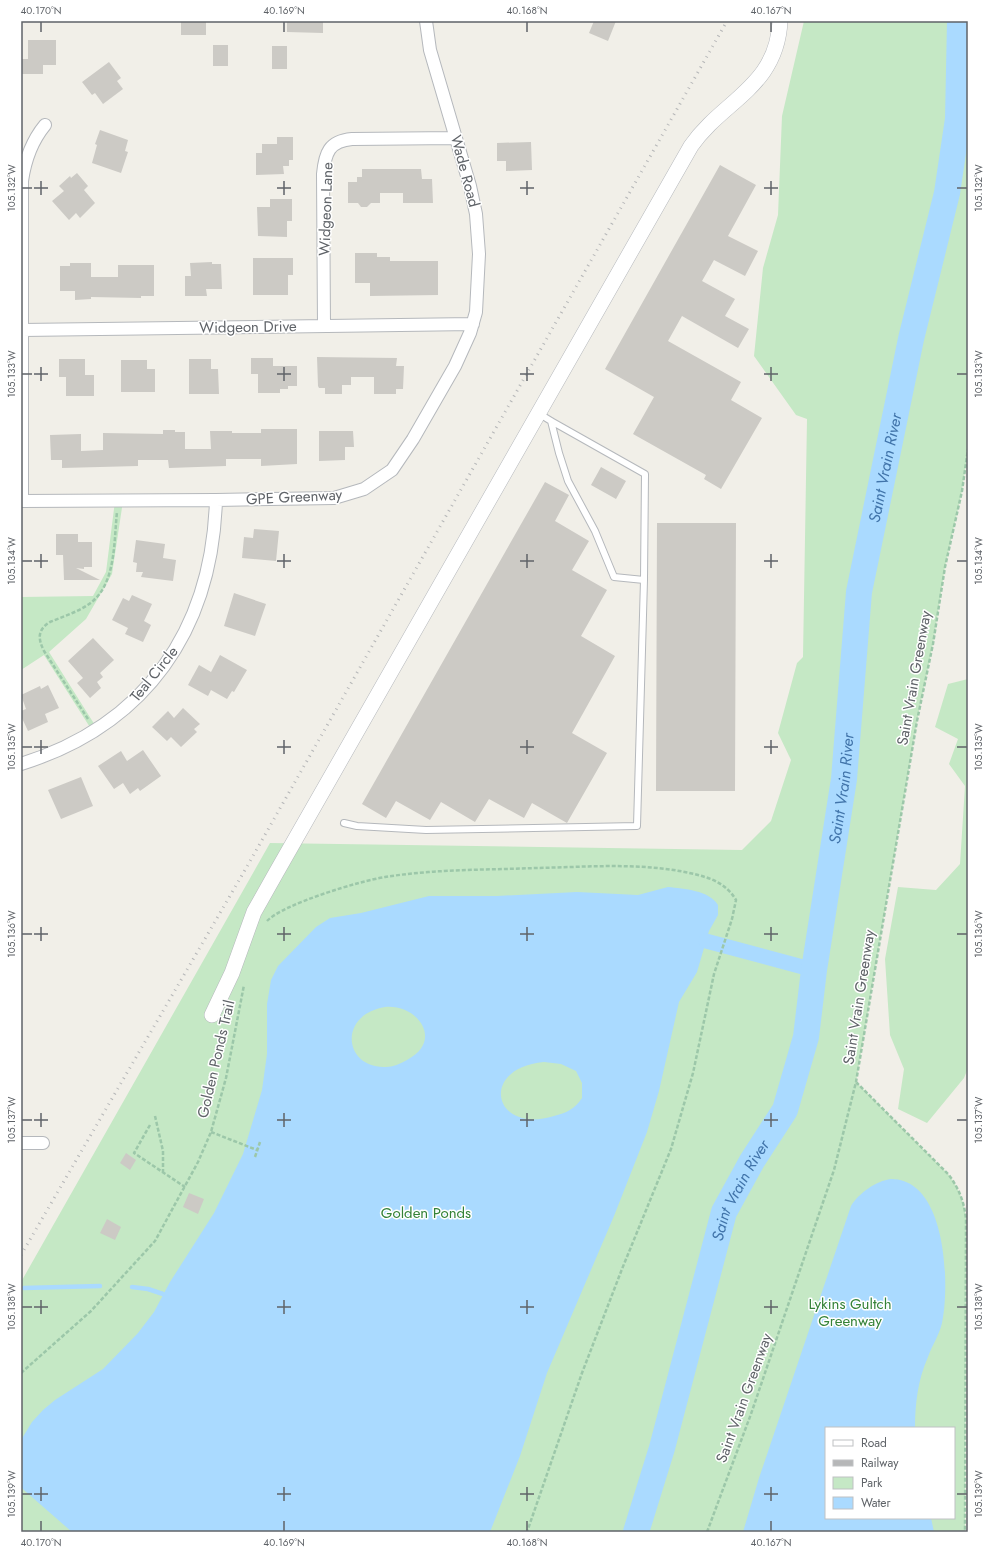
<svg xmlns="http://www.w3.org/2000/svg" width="989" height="1553" font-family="Jost,sans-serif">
	<rect width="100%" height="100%" fill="#f1efe8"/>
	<path fill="#c5e8c5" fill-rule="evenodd" d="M804 21H968V449L962 491 945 567 933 644 917 721 856 1082 949 1175C959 1189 964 1201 966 1219L965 1532H21V1282L270 843 742 850 771 821 791 760 778 733 797 663 803 657 807 419 796 415 754 356 763 268 778 215 782 116ZM826 1428H954V1518H826Z
		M115 501H123L112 574 86 619 49 652 98 730 93 732 44 655 21 670V597L93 596 106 572Z
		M968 679V1068L964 1078 927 1123 898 1109 904 1069 890 1035 885 959 898 887 936 890 960 864 965 786 949 764 958 739 935 727 948 684Z"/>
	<path fill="#aadaff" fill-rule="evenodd" d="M668 887C684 889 709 890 718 905V915L709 931 697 972 679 1002 659 1091 647 1132 614 1216 547 1373 520 1456 490 1532H72L25 1491 21 1487V1440L32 1422 43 1410 55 1400 103 1369 138 1333 154 1312 170 1282 214 1213 243 1154 262 1090 267 1054V1004L271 980 278 966 316 927 330 918 361 913 429 896H497L577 892 638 895ZM385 1007C418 1004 444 1041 407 1060 400 1064 393 1067 386 1067 344 1069 337 1015 385 1007ZM544 1062 561 1064 576 1071 582 1083V1098C575 1109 566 1113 554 1116 493 1135 478 1068 544 1062Z
		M891 1179C947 1179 950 1285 942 1323 939 1336 932 1345 928 1357 918 1379 915 1404 915 1428H826V1518H931L934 1532H743L759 1478 851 1206C859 1193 876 1181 891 1179Z"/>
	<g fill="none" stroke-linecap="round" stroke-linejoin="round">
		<path stroke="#aadaff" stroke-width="4.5" d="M132 1287 148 1289 163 1294
			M24 1288 100 1286"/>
		<path stroke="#aadaff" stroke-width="15" d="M706 941 814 970"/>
		<path stroke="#aadaff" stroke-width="26" id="s1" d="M636 1532 662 1448 724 1212 752 1161 785 1110 806 1037 814 970 844 779 859 592 911 339 947 193 958 119 960 21"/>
	</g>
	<path fill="#cccac5" d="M181 21H206V35H181Z
		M287 21H323V33L287 32Z
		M594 21H616L608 41 589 33Z
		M28 40H56V65H43V74H21V59H28Z
		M213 45H228V66H213Z
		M272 46H287V69H272Z
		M109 62 121 78 117 81 123 89 103 104 95 93 92 95 82 82Z
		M100 130 128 140 125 151 128 152 121 173 92 163 97 145 95 144Z
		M277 137H293V160H289V166H283L284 174 256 175V153H262V144H277Z
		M531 142 532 170 506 171V161H497V143Z
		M720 165 756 185 728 236 758 251 745 276 714 260 702 281 735 299 725 316 749 329 738 348 682 316 668 341 741 382 731 400 762 418 721 489 704 479 706 475 633 434 654 397 605 369Z
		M362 169H421L422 179H432L433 203H403V193H380V203H371L367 207H361L358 203H348V182H357V177H362Z
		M77 173 88 186 84 190 95 203 80 218 76 213 69 220 52 201 64 191 59 186 70 176 71 178Z
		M270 199H292V221H287V237L258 236 257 207H270Z
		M355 253H377V257H390V261H438V295L370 296V283H355Z
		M253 258H293V275H288V295H253Z
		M212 262V264H221L222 289H206L207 296H185V276H191L190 263Z
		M70 263H91V277H118V265H154V296H141V298L91 297V299L75 300V291H60V266H70Z
		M317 357 397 358 396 366H404L403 389H396V394H374V377H351V385H342V394H325V388H319L318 386Z
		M251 358H273V366H297V386H288V389H280V393H258V374H251Z
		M59 359H85V375H94V396H66V377H59Z
		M189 359H211V369H218L219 394H189Z
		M121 360H147V369H155V392H121Z
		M261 429H297V464L261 466V459H226V466L169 468 168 460H138V466L62 468V460H51L50 435 81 434V451L103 450V433L163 434V430H175V432H185V449H211L210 431H232V433H261Z
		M319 431H353L354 447H345V460L319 461Z
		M601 467 626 481 616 499 591 485Z
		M545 482 569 495 555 521 589 541 572 570 607 590 581 636 615 656 572 733 607 753 567 823 532 803 524 818 489 799 475 822 441 802 430 820 396 801 386 818 362 804Z
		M657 523H736L735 791H656Z
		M254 529 279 531 276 561 242 558 244 537 253 538Z
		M56 534H78V542H92V567H84V569L76 568 100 580H64L63 555H56Z
		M136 540 165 544 163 558 176 560 173 581 141 577 143 572H136L137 563 133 562Z
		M234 593 266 604 255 636 224 626Z
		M132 595 152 604 144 621 151 625 143 642 125 634 128 628 112 620 123 598 129 601Z
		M93 638 114 660 100 673 103 677 97 682 101 688 90 698 77 683 83 678 68 661Z
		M220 655 247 670 234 692 232 691 227 699 211 690 208 696 188 685 199 665 211 672Z
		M48 685 59 708 45 714 48 722 28 731 21 716V711L26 709 21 695 40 686 41 689Z
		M183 708 200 724 194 729 197 732 181 747 171 737 167 741 152 727 168 711 174 718Z
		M143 750 161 776 140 791 138 788 130 794 123 783 114 789 98 766 121 751 127 761Z
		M81 777 93 806 61 819 48 790Z
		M126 1153 136 1160 130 1170 120 1163Z
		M189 1193 204 1199 198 1214 183 1207Z
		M107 1219 121 1227 115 1240 100 1233Z"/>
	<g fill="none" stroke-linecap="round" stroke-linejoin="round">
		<defs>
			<path id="service" d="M538 413 551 421 645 474 644 580 614 577 595 531 568 481 559 453 551 421
				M344 823 357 826 426 830 637 826 644 580"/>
			<path id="minor" d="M324 326 323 174C325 153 329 141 352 139L456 138
				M22 330 473 324
				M21 501 216 500 334 498 364 489 392 470 413 439 455 366 470 333 476 312 479 254 476 214 470 186 430 50 426 21
				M22 501V181C25 160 31 142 45 125
				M21 764C146 725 212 630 216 500
				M21 1143H43"/>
			<path id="tertiary" d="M212 1015 232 973 254 912 276 873 691 146C723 100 777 87 780 21"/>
		</defs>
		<use href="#service" stroke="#b5b8bc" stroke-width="8"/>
		<use href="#minor" stroke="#b5b8bc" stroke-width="14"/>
		<use href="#tertiary" stroke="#b5b8bc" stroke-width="16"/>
		<path stroke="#9cc7a9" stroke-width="2.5" stroke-dasharray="4 2" stroke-linecap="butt" d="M88 719 44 651C38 639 37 630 50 622 64 616 82 611 94 600 116 580 114 539 117 512
			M267 921C283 904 360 881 385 877 435 869 486 870 536 868 591 867 652 861 705 877 718 881 729 888 736 900L732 919 714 974 693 1073 671 1149 622 1269 582 1373 527 1532
			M856 1082 949 1175C959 1189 964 1201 966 1219L965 1532
			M155 1116 163 1151V1172
			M150 1125 134 1153 185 1187
			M211 1132 257 1150
			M255 1157 260 1142
			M21 1373 91 1311 155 1241 198 1162 211 1132 226 1078 244 985
			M707 1532 751 1414 834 1170 856 1082 917 721 933 644 945 567 962 491 968 449"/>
		<use href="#service" stroke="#fff" stroke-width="6"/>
		<use href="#minor" stroke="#fff" stroke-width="12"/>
		<use href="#tertiary" stroke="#fff" stroke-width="15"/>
		<path stroke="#b6b7b8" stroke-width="3" stroke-dasharray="1 5" stroke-linecap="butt" d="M21 1255 245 870 727 21"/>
	</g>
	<path fill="none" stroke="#5f6368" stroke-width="1.5" d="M41 22V32M284 22V32M527 22V32M771 22V32M41 181V195M284 181V195M527 181V195M771 181V195M22 188H32M34 188H48M277 188H291M520 188H534M764 188H778M957 188H967M41 367V381M284 367V381M527 367V381M771 367V381M22 374H32M34 374H48M277 374H291M520 374H534M764 374H778M957 374H967M41 554V568M284 554V568M527 554V568M771 554V568M22 561H32M34 561H48M277 561H291M520 561H534M764 561H778M957 561H967M41 740V754M284 740V754M527 740V754M771 740V754M22 747H32M34 747H48M277 747H291M520 747H534M764 747H778M957 747H967M41 927V941M284 927V941M527 927V941M771 927V941M22 934H32M34 934H48M277 934H291M520 934H534M764 934H778M957 934H967M41 1113V1127M284 1113V1127M527 1113V1127M771 1113V1127M22 1120H32M34 1120H48M277 1120H291M520 1120H534M764 1120H778M957 1120H967M41 1300V1314M284 1300V1314M527 1300V1314M771 1300V1314M22 1307H32M34 1307H48M277 1307H291M520 1307H534M764 1307H778M957 1307H967M41 1487V1501M284 1487V1501M527 1487V1501M771 1487V1501M22 1494H32M34 1494H48M277 1494H291M520 1494H534M764 1494H778M957 1494H967M41 1521V1531M284 1521V1531M527 1521V1531M771 1521V1531"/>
	<g text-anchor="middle" stroke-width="3" stroke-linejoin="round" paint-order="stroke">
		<g font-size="15" fill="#5f6368" stroke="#fff">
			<text transform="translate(465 171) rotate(75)" y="5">Wade Road</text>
			<text transform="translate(326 209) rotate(-88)" y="5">Widgeon Lane</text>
			<text transform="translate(248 327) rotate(-1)" y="5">Widgeon Drive</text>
			<text transform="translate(294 497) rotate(-3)" y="5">GPE Greenway</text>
			<text transform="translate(154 674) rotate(-51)" y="5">Teal Circle</text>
			<text transform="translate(914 678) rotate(-80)" y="5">Saint Vrain Greenway</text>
			<text transform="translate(859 997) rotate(-81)" y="5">Saint Vrain Greenway</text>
			<text transform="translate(216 1059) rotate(-77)" y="5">Golden Ponds Trail</text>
			<text transform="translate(744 1398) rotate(-70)" y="5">Saint Vrain Greenway</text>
		</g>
		<g font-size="15" fill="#348238" stroke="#fff">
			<text x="426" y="1218">Golden Ponds</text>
			<text x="850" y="1309">Lykins Gultch<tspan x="850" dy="17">Greenway</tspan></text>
		</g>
		<g font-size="16" font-style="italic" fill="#4174aa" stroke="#fff">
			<text dy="6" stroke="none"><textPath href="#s1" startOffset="1102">Saint Vrain River</textPath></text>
			<text dy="6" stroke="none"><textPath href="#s1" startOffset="778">Saint Vrain River</textPath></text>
			<text dy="6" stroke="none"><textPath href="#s1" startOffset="358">Saint Vrain River</textPath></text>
		</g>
	</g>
	<rect width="989" height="1553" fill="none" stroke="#ffffff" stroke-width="44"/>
	<rect x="825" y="1427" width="130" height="92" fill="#ffffff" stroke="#bfc1c3"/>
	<rect x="833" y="1440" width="20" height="6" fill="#ffffff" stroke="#bfc1c3"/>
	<text x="861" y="1447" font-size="12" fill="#5f6368">Road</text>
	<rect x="833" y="1460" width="20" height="6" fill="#b6b7b8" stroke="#bfc1c3"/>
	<text x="861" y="1467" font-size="12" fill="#5f6368">Railway</text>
	<rect x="833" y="1477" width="20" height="12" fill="#c5e8c5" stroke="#bfc1c3"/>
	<text x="861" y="1487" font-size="12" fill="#5f6368">Park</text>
	<rect x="833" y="1497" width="20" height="12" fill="#aadaff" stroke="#bfc1c3"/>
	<text x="861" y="1507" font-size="12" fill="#5f6368">Water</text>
	<rect x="22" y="22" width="945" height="1509" fill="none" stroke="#5f6368" stroke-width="1.5"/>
	<g font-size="10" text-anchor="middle" fill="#5f6368">
		<text x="41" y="14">40.170°N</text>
		<text x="284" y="14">40.169°N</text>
		<text x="527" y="14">40.168°N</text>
		<text x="771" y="14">40.167°N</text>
		<text transform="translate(978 188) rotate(-90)" y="4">105.132°W</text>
		<text transform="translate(11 188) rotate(-90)" y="4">105.132°W</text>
		<text transform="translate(978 374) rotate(-90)" y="4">105.133°W</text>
		<text transform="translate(11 374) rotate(-90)" y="4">105.133°W</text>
		<text transform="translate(978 561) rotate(-90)" y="4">105.134°W</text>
		<text transform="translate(11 561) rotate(-90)" y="4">105.134°W</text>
		<text transform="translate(978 747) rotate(-90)" y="4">105.135°W</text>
		<text transform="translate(11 747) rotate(-90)" y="4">105.135°W</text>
		<text transform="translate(978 934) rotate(-90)" y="4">105.136°W</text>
		<text transform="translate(11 934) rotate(-90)" y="4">105.136°W</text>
		<text transform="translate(11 1120) rotate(-90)" y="4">105.137°W</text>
		<text transform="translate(978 1120) rotate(-90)" y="4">105.137°W</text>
		<text transform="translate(11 1307) rotate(-90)" y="4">105.138°W</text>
		<text transform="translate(978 1307) rotate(-90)" y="4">105.138°W</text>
		<text transform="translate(11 1494) rotate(-90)" y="4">105.139°W</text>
		<text transform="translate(978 1494) rotate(-90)" y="4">105.139°W</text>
		<text x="41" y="1546">40.170°N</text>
		<text x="284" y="1546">40.169°N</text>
		<text x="527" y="1546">40.168°N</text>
		<text x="771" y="1546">40.167°N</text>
	</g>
</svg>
